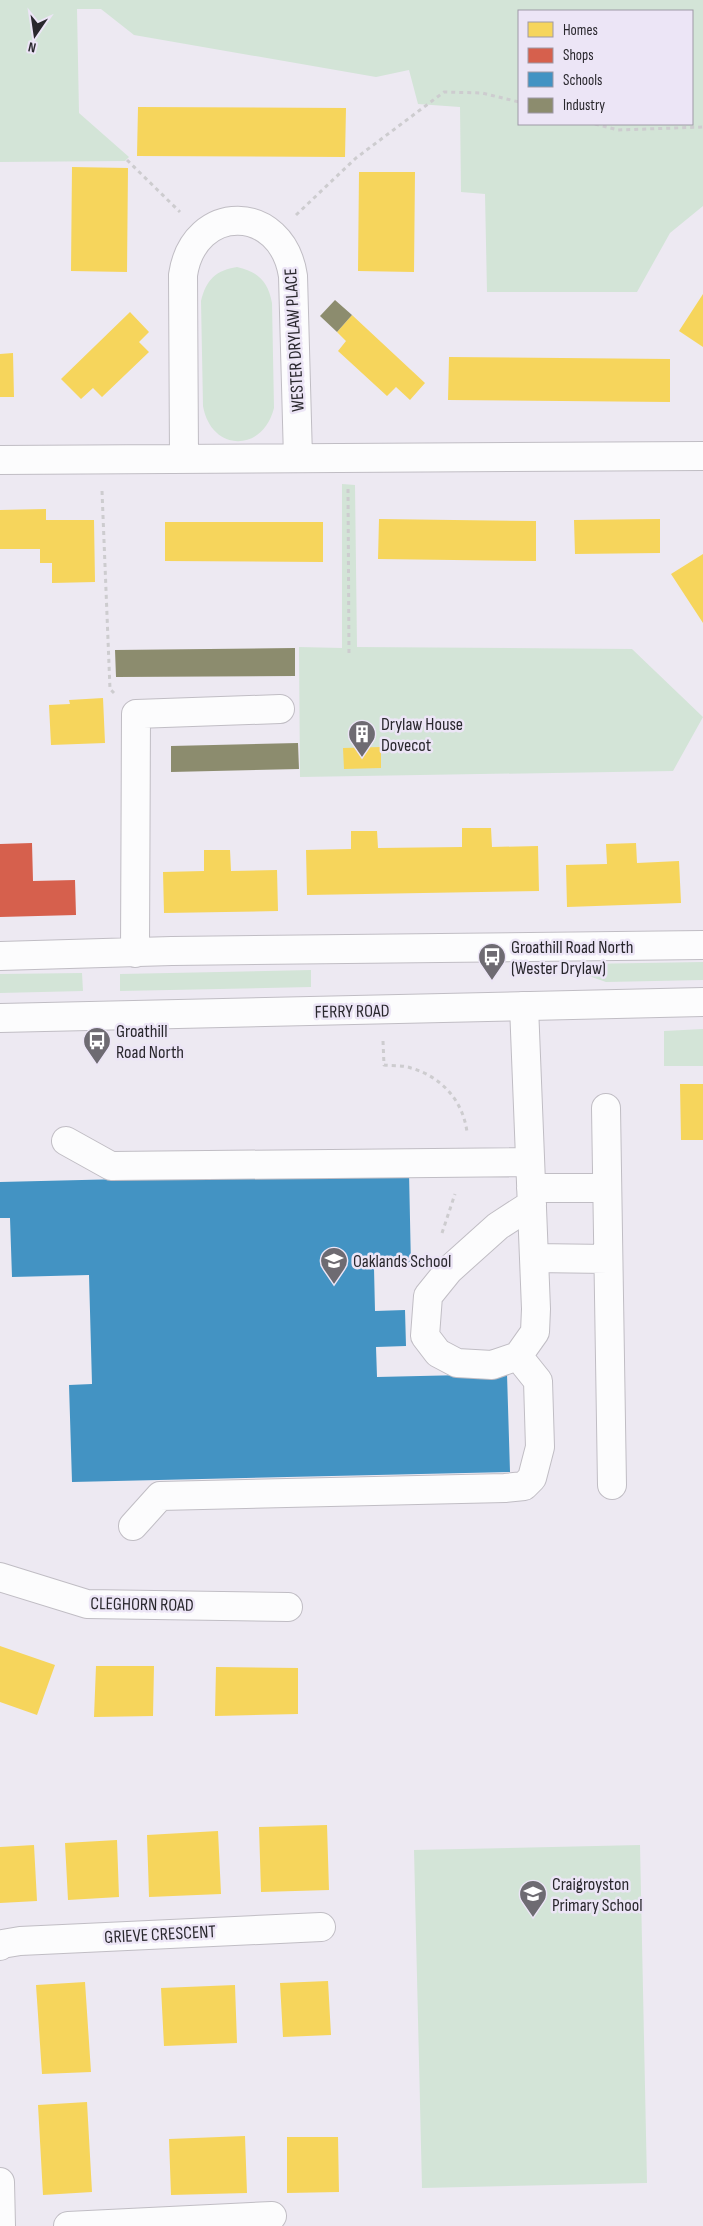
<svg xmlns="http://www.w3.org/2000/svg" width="703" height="2226" font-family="'Sofia Sans Condensed',sans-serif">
	<rect width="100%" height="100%" fill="#ede9f2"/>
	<path fill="#d3e4d7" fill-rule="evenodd" d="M0 0H703V206L670 233 637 292H487L485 194 461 192 460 107 418 104 409 70 376 77 134 35 101 9H77L79 113 129 157 125 161 0 162ZM519 11H692V124H519Z
		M237 267C259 272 268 282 272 303L274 408C263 453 211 452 203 406L201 301C206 280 216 270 237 267Z
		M342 484 355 485 357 647 632 649 703 717 673 771 300 777 299 647 342 648Z
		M703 962V980L606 982 566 968 581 964Z
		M311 970V987L120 991V974Z
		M82 973 83 991 0 993V974Z
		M703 1029V1066H664V1031Z
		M640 1845 647 2183 422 2188 414 1850Z"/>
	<path fill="#f6d55c" d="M138 107 346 108 345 157 137 156Z
		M72 167 128 168 127 272 71 271Z
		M359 172H415L414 272 358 271Z
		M703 294V347L679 331Z
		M130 312 149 332 139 342 149 352 102 397 93 388 81 399 61 379Z
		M352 315 425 383 410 400 396 387 387 396 338 351 346 341 337 332Z
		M13 353 14 397H0V354Z
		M449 357 670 359V402L448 400Z
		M46 509V520H94L95 582 52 583V563H40V549H0V510Z
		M379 519 536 521V561L378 559Z
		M660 519V553L575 554 574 520Z
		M165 522H323V562L165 561Z
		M703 554V623L671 574Z
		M103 698 105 743 51 745 49 705 70 704 69 700Z
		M381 747V768L344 769 343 748Z
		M462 828H491L492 847 538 846 539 891 307 895 306 850 351 849V831H377L378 848 462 847Z
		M636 843 637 863 679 861 681 903 567 907 566 865 607 864 606 844Z
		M204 850H230L231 871 277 870 278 911 164 913 163 872 204 871Z
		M680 1084H703V1140H681Z
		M0 1646 55 1665 37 1715 0 1702Z
		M96 1666H154L153 1716 94 1717Z
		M216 1667 298 1668V1714L215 1716Z
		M327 1825 329 1890 261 1892 259 1827Z
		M218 1831 221 1894 149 1897 147 1835Z
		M117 1840 119 1897 68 1900 65 1843Z
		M34 1845 37 1901 0 1903V1847Z
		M328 1981 331 2035 283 2037 280 1983Z
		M85 1982 91 2072 42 2074 36 1985Z
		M235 1985 237 2043 164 2046 161 1988Z
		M87 2102 92 2192 43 2195 38 2105Z
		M245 2136 247 2193 171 2195 169 2139Z
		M287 2137H338L339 2192 287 2193Z"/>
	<path fill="#d6604d" d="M32 843 33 881 75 880 76 915 0 917V844Z"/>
	<path fill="#4393c3" d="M409 1172 411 1267 374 1268 375 1311 405 1310 406 1346 376 1347 377 1377 507 1374 510 1472 72 1482 69 1385 92 1384 89 1275 12 1277 10 1218H0V1182Z"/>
	<path fill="#8c8c6e" d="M335 300 352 315 337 332 320 316Z
		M295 648V676L116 677 115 650Z
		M298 743 299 769 171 772V746Z"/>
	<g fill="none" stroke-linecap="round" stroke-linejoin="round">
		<defs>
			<path id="minor" d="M184 458 183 275C194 202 282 203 293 276L298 458
				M0 460 703 456
				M135 953 136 714 280 709
				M0 956 172 951 703 945
				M524 1006 536 1309 535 1332 518 1356 492 1365 457 1363 438 1353 425 1336 428 1296 449 1270 498 1226 532 1204
				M606 1108 612 1485
				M66 1141 111 1166 530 1162
				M531 1188H607
				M534 1258 608 1259
				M133 1526 160 1496 505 1488 524 1486 532 1478 540 1447 538 1381 518 1356
				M0 1577 87 1604 288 1607
				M0 1946 2 1944 20 1941 321 1927
				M0 2182 1 2226
				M68 2226 272 2216"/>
			<path id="major" d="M0 1018 703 1002"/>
		</defs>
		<use href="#minor" stroke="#c0bdc4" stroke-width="30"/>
		<use href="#major" stroke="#c0bdc4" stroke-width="30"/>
		<path stroke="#cdcccf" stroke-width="3" stroke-dasharray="4 4" stroke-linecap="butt" d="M595 124 618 130 703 127
			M127 160 180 212
			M296 215 356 158 444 92 482 93 519 102
			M348 489 349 655
			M102 491 110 689 114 693
			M383 1041 384 1065C392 1066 403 1065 411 1068 442 1077 463 1101 467 1132
			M442 1233 455 1194"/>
		<use href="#minor" stroke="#fcfcfd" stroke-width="28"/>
		<use href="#major" stroke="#fcfcfd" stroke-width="28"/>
	</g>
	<defs>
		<symbol id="building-pin" viewBox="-11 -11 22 30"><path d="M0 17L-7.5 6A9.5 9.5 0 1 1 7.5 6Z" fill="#6e6b72" stroke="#ece5f6"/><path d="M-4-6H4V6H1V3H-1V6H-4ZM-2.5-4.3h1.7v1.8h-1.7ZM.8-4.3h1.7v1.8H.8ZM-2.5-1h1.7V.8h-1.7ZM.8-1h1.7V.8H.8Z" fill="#fff"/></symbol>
		<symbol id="bus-pin" viewBox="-11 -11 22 30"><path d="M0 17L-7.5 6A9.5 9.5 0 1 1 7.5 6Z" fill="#6e6b72" stroke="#ece5f6"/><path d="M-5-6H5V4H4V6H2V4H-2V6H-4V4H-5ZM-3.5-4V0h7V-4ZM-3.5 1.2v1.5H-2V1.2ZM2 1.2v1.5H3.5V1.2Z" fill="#fff"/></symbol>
		<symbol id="school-pin" viewBox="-11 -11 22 30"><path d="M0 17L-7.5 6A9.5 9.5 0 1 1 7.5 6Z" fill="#6e6b72" stroke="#ece5f6"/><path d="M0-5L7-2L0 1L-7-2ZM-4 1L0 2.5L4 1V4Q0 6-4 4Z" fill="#fff"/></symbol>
	</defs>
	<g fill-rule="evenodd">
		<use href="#building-pin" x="346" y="718" width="32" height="43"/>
		<use href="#bus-pin" x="476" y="941" width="32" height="43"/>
		<use href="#bus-pin" x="81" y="1025" width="32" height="43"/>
		<use href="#school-pin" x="318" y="1245" width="32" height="43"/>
		<use href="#school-pin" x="517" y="1878" width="32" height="43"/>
	</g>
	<g text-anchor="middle" stroke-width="5" stroke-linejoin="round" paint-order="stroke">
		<g font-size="18" fill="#29272d" stroke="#ece5f6">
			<text transform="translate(294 340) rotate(-93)" y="6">WESTER DRYLAW PLACE</text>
			<text transform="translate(352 1011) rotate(-1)" y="6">FERRY ROAD</text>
			<text transform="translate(142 1604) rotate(1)" y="6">CLEGHORN ROAD</text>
			<text transform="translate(160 1934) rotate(-3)" y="6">GRIEVE CRESCENT</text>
		</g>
		<g font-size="18" fill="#29272d" stroke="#ece5f6" text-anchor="start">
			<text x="381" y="730">Drylaw House<tspan x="381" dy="21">Dovecot</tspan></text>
			<text x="511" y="953">Groathill Road North<tspan x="511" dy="21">(Wester Drylaw)</tspan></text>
			<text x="116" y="1037">Groathill<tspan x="116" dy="21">Road North</tspan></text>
			<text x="353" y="1267">Oaklands School</text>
			<text x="552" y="1890">Craigroyston<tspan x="552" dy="21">Primary School</tspan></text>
		</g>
	</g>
	<rect x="518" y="10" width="175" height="115" fill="#ece5f6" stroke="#9e99a6"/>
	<rect x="528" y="22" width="25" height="15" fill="#f6d55c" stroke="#9e99a6"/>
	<text x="563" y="35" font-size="15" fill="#29272d">Homes</text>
	<rect x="528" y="48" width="25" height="15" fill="#d6604d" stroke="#9e99a6"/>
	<text x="563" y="60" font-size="15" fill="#29272d">Shops</text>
	<rect x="528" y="72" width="25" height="15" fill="#4393c3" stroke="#9e99a6"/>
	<text x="563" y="85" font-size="15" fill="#29272d">Schools</text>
	<rect x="528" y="98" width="25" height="15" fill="#8c8c6e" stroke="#9e99a6"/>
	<text x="563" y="110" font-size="15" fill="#29272d">Industry</text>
	<g transform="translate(35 35) rotate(193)" stroke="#ece5f6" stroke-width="4" paint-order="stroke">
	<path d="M0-4L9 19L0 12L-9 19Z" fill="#29272d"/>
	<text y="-8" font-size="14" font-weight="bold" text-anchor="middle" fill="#29272d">N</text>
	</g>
</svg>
